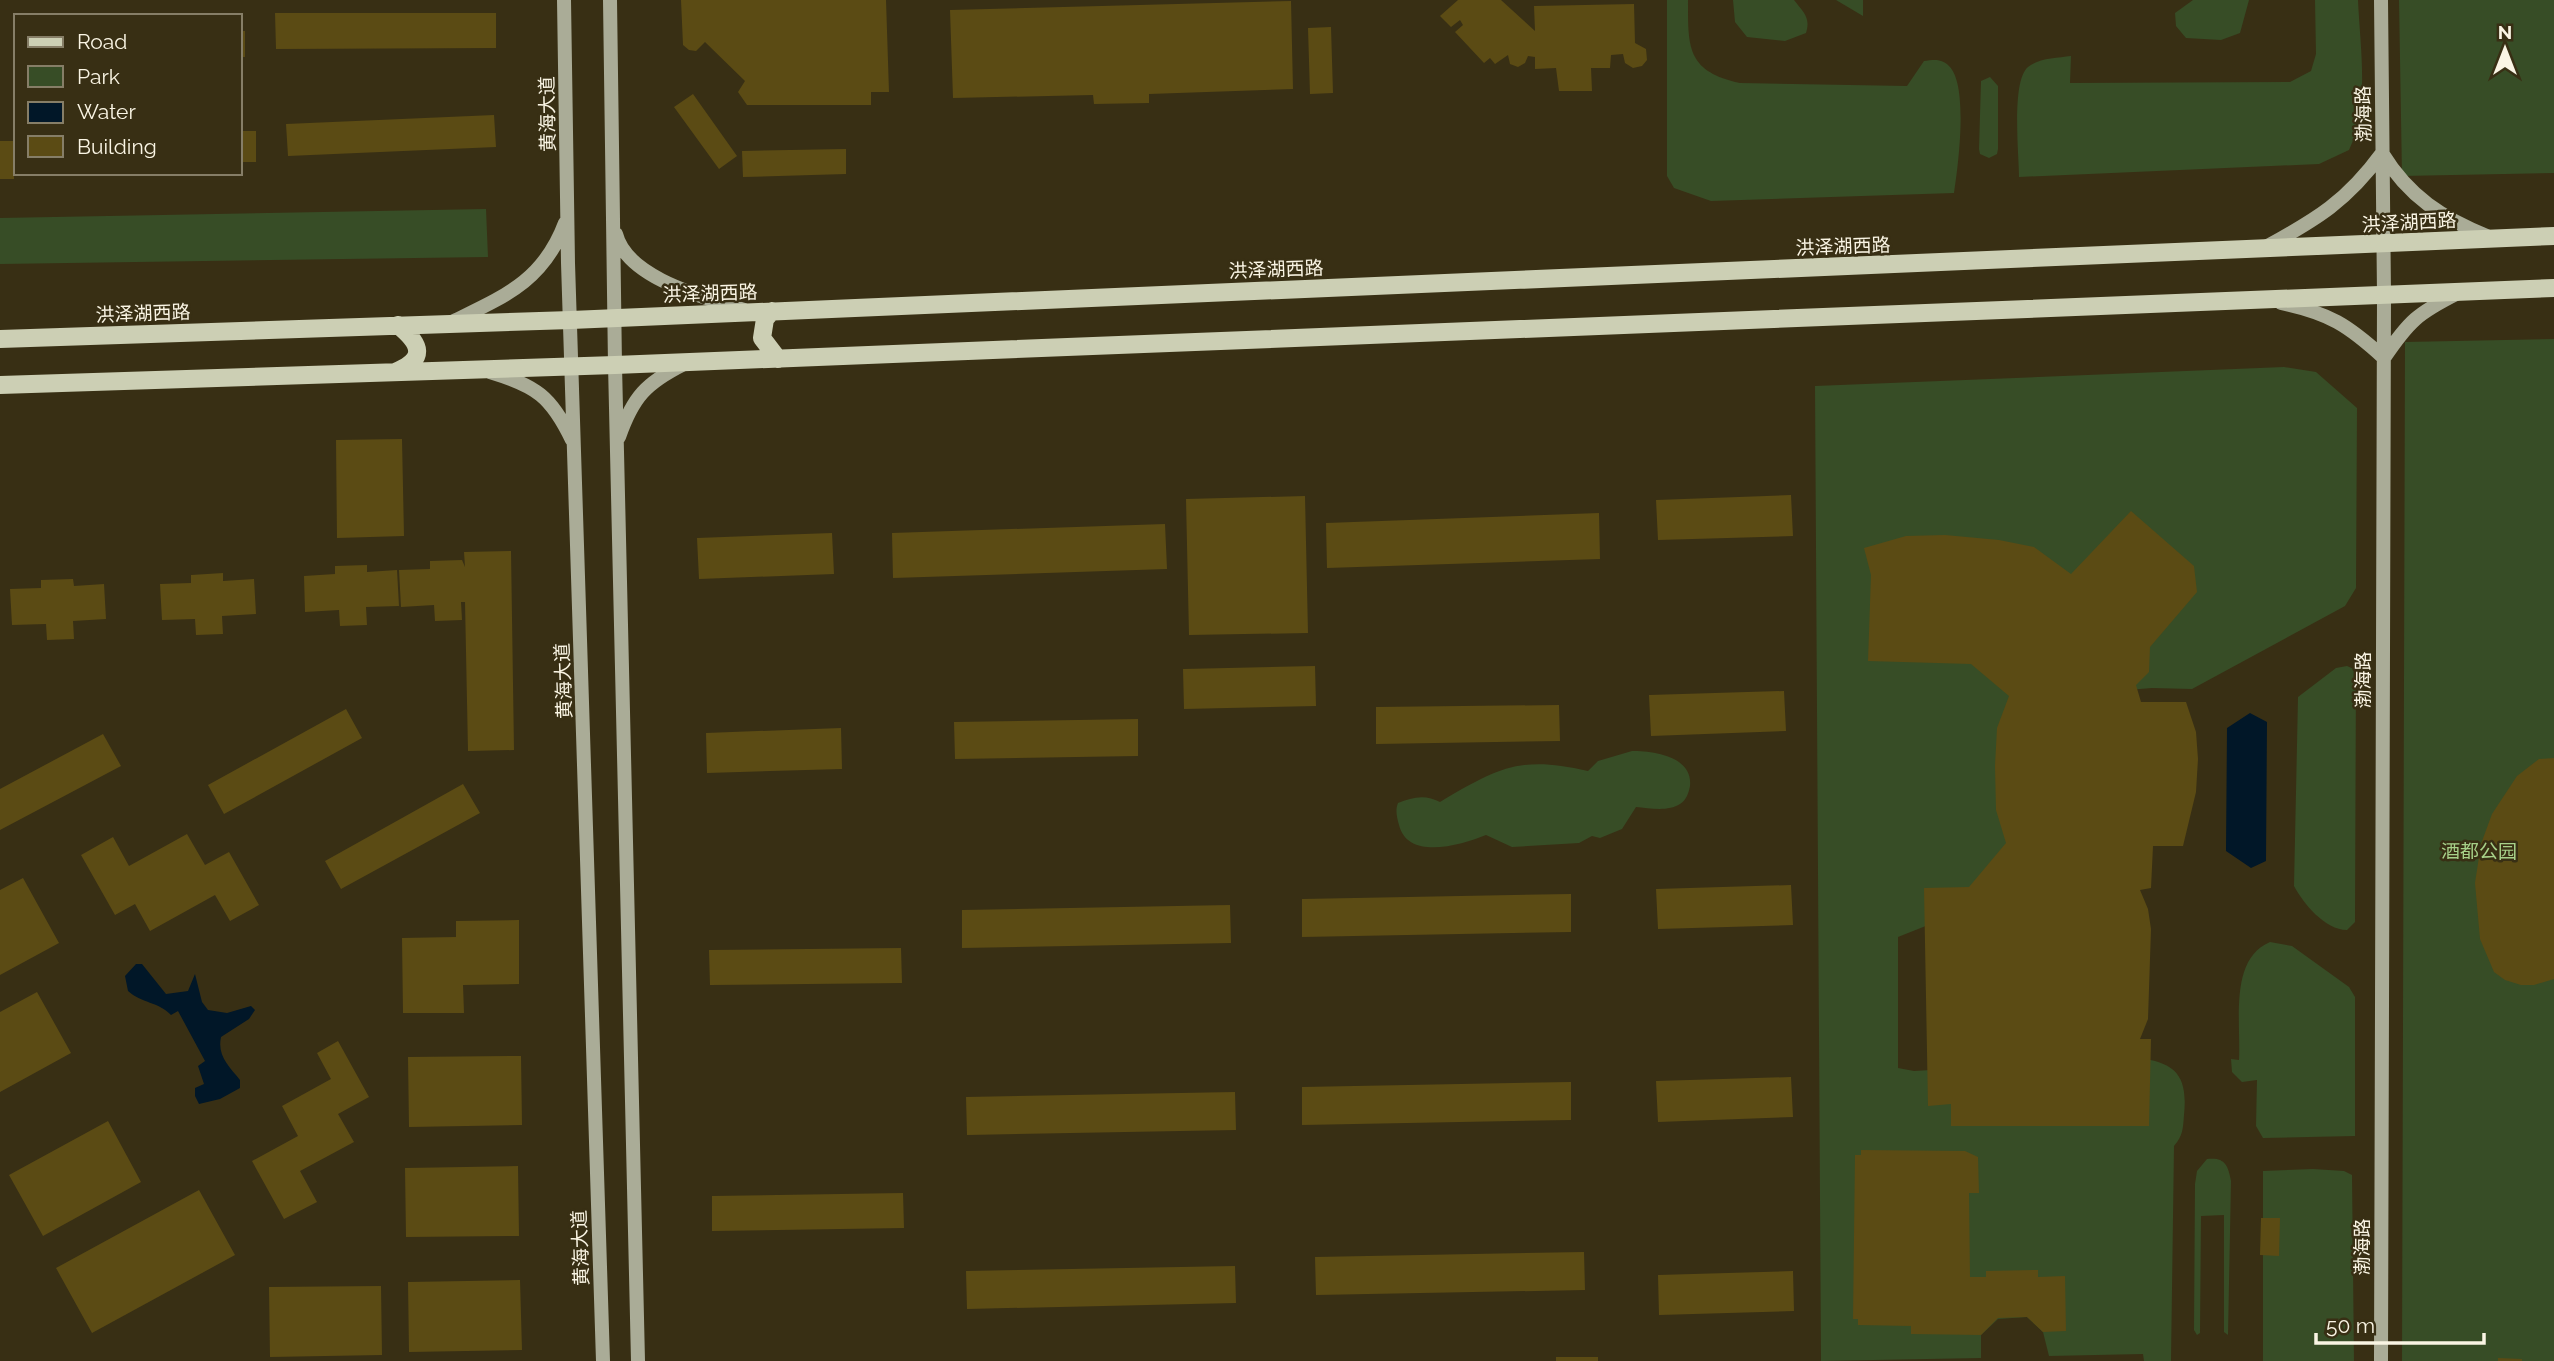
<svg xmlns="http://www.w3.org/2000/svg" width="2554" height="1361" font-family="Raleway,'Noto Sans SC',sans-serif">
	<rect width="100%" height="100%" fill="#382f14"/>
	<path fill="#374d26" d="M1667 0H1688C1688 48 1687 71 1740 83L1907 86 1924 61C1933 60 1941 58 1949 66 1969 85 1958 167 1954 193L1711 201 1674 188 1667 176Z
		M1733 0H1794C1803 12 1811 17 1806 33L1785 41 1747 37 1735 22Z
		M1836 0H1863V16Z
		M2193 0H2249L2240 33 2221 40 2186 38 2176 26 2175 13Z
		M2315 0H2358C2360 47 2370 107 2349 150L2319 164 2019 177C2019 155 2011 81 2028 67 2039 58 2057 58 2071 56L2070 83 2290 82 2311 71 2316 54Z
		M2399 0H2554V173L2402 176Z
		M1990 77 1998 86V149L1997 154 1989 158 1980 154 1979 149 1981 81Z
		M486 209 488 257 0 264V218Z
		M2554 339V1361H2402L2405 342Z
		M2284 367 2316 372 2357 408 2356 588 2345 606 2192 689 2152 688 2066 695 2001 896 1898 937V1068L1914 1071 2137 1058C2176 1062 2188 1076 2184 1115 2183 1128 2183 1136 2174 1146L2171 1361H2144L2143 1354 2049 1356 2043 1332 2027 1317 1998 1319 1981 1335V1358L1821 1361 1815 386Z
		M2347 666 2356 670 2355 922 2347 930C2325 930 2303 903 2294 886L2298 697 2336 668Z
		M1632 751C1653 751 1693 756 1690 786 1689 792 1686 801 1680 804 1668 812 1649 808 1636 807L1622 829 1600 838 1592 836 1579 843 1512 847 1486 835C1461 845 1408 861 1399 825 1397 818 1395 810 1398 803 1412 797 1426 794 1440 802 1498 768 1520 755 1588 771L1598 761Z
		M2270 942 2292 946 2349 987 2355 997V1136L2263 1138 2256 1126 2257 1080 2242 1082 2232 1072 2231 1059 2239 1060C2241 1022 2229 959 2270 942Z
		M2207 1159C2224 1157 2228 1164 2231 1181L2228 1335 2224 1332V1215L2201 1216 2200 1333 2197 1335 2194 1330 2195 1184 2197 1171Z
		M2313 1169 2344 1171 2352 1175 2354 1361H2263V1171Z"/>
	<path fill="#011728" d="M2250 713 2267 722 2266 861 2251 868 2226 851 2227 728Z
		M136 964H142L166 994 188 991 195 974 202 1002 208 1010 227 1013 251 1006 255 1010 249 1019 221 1037C217 1056 229 1066 240 1080V1088L220 1099 199 1104 195 1096V1088L204 1084 198 1066 205 1061 178 1011 171 1015C159 1002 141 1003 128 991L125 976Z"/>
	<path fill="#5b4b14" d="M681 0H886L889 92H871V105H747L738 92 745 81 705 42 696 51 689 50 683 45Z
		M1458 0H1501L1535 31 1534 6 1634 4 1635 43 1646 49 1647 60 1642 66 1633 68 1625 63 1623 54 1611 55 1610 68H1591L1592 91H1559L1556 68 1535 69V57L1528 56 1525 63 1518 67 1510 64 1508 55 1495 64 1490 58 1484 63 1455 32 1463 25 1460 20 1451 27 1440 16Z
		M1291 1 1293 89 1149 94V103L1094 104 1093 95 953 98 950 10Z
		M275 13H496V48L276 49Z
		M1331 27 1333 93 1310 94 1308 28Z
		M240 31H245V57H240Z
		M693 94 737 156 719 169 674 107Z
		M494 115 496 147 288 156 286 124Z
		M240 131H256V162H240Z
		M0 141H14V179H0Z
		M846 149V174L743 177 742 151Z
		M402 439 404 536 337 538 336 440Z
		M1791 495 1793 536 1658 540 1656 500Z
		M1305 496 1308 633 1189 635 1186 499Z
		M2131 511 2194 566 2197 592 2150 647 2149 672 2136 685 2141 702H2186L2196 732 2198 759 2196 792 2183 846H2153L2151 888 2140 890 2148 909 2151 929 2148 1019 2140 1039H2151L2149 1126H1951V1104L1928 1106 1924 888 1969 887 2006 843 1996 810 1995 766 1997 728 2009 696 1971 664 1868 661 1871 575 1864 548 1906 536 1945 535 1999 540 2034 547 2071 574Z
		M1599 513 1600 559 1327 568 1326 523Z
		M1165 524 1167 569 893 578 892 533Z
		M832 533 834 574 699 579 697 538Z
		M511 551 514 750 468 751 465 602H461L462 620 435 621 434 605 401 607 399 570 430 569V561L462 560 465 567 464 552Z
		M367 565V572L397 570 399 606 366 607 367 625 340 626 339 610 305 612 304 576 335 574V566Z
		M223 573V581L254 579 256 614 222 616 223 634 196 635 195 619 162 620 160 584 191 583V575Z
		M73 579 74 586 104 584 106 619 73 621 74 639 47 640 46 624 12 625 10 589 41 588V580Z
		M1315 666 1316 706 1184 709 1183 669Z
		M1784 691 1786 731 1651 736 1649 695Z
		M1559 705 1560 741 1376 744V707Z
		M346 709 362 738 224 814 208 785Z
		M1138 719V756L955 759 954 722Z
		M841 728 842 769 707 773 706 733Z
		M103 734 121 766 0 830V789Z
		M2554 758V979L2534 985H2521L2505 980 2494 972 2480 939 2475 883 2481 844 2492 814 2517 776 2539 759Z
		M463 784 480 813 341 889 325 861Z
		M187 834 205 865 229 852 259 905 230 921 215 895 150 931 135 904 115 915 81 855 113 837 129 866Z
		M23 878 59 943 0 975V890Z
		M1791 885 1793 925 1658 929 1656 889Z
		M1571 894V932L1302 937V899Z
		M1230 905 1231 943 962 948V910Z
		M519 920V984L463 985 464 1013H403L402 938 456 937V921Z
		M901 948 902 983 710 985 709 950Z
		M37 992 71 1053 0 1092V1012Z
		M338 1041 369 1097 338 1114 354 1142 300 1171 317 1202 284 1219 252 1161 298 1136 282 1106 331 1079 317 1053Z
		M521 1056 522 1125 409 1127 408 1057Z
		M1791 1077 1793 1117 1658 1122 1656 1081Z
		M1571 1082V1120L1302 1125V1087Z
		M1235 1092 1236 1130 967 1135 966 1097Z
		M108 1121 141 1182 43 1236 9 1175Z
		M1861 1150 1965 1151 1978 1157 1979 1193H1969L1970 1277H1986V1271L2038 1270V1277L2065 1276 2066 1331 2043 1332 2027 1317 1998 1318 1981 1335 1911 1334V1326L1858 1325V1319H1853L1855 1155H1861Z
		M518 1166 519 1236 406 1237 405 1168Z
		M199 1190 235 1255 92 1333 56 1268Z
		M903 1193 904 1228 712 1231V1196Z
		M2261 1218H2280L2279 1256 2260 1255Z
		M1584 1252 1585 1290 1316 1295 1315 1257Z
		M1235 1266 1236 1303 967 1309 966 1271Z
		M1793 1271 1794 1311 1659 1315 1658 1275Z
		M520 1280 522 1350 409 1352 408 1282Z
		M381 1286 382 1355 270 1357 269 1287Z
		M1556 1357H1598V1361H1556Z
		M2498 1358 2522 1359V1361H2498Z"/>
	<g fill="none" stroke-linecap="round" stroke-linejoin="round">
		<path stroke="#aaac97" stroke-width="14" d="M564 0 568 263 603 1361
			M610 0 615 365 638 1361
			M2381 0 2384 295 2381 1361
			M616 234C627 279 707 298 744 310
			M2266 247C2317 219 2347 201 2382 153 2409 197 2442 218 2489 237
			M2281 303C2329 313 2348 325 2384 358 2409 321 2418 313 2458 293
			M450 323C503 297 543 282 565 223
			M490 372C536 386 551 396 572 440
			M619 437C633 397 646 383 684 364"/>
		<path stroke="#cccfb4" stroke-width="18" d="M772 311 765 319 762 338 778 359
			M0 339 571 320 2554 236
			M395 372C427 359 421 344 398 325
			M0 385 615 365 2554 288"/>
	</g>
	<g text-anchor="middle" stroke-width="5" stroke-linejoin="round" paint-order="stroke">
		<g font-size="19" fill="#faf5e4" stroke="#382f14">
			<text transform="translate(547 114) rotate(-91)" y="7">黄海大道</text>
			<text transform="translate(2363 114) rotate(-91)" y="7">渤海路</text>
			<text transform="translate(2409 222) rotate(-3)" y="7">洪泽湖西路</text>
			<text transform="translate(1843 246) rotate(-2)" y="7">洪泽湖西路</text>
			<text transform="translate(1276 269) rotate(-2)" y="7">洪泽湖西路</text>
			<text transform="translate(710 293) rotate(-2)" y="7">洪泽湖西路</text>
			<text transform="translate(143 313) rotate(-2)" y="7">洪泽湖西路</text>
			<text transform="translate(2363 680) rotate(-90)" y="7">渤海路</text>
			<text transform="translate(563 681) rotate(-92)" y="7">黄海大道</text>
			<text transform="translate(2362 1247) rotate(-90)" y="7">渤海路</text>
			<text transform="translate(580 1248) rotate(-92)" y="7">黄海大道</text>
		</g>
		<g font-size="19" fill="#a7d089" stroke="#382f14">
			<text x="2479" y="858">酒都公园</text>
		</g>
	</g>
	<rect x="14" y="14" width="228" height="161" fill="#382f14" stroke="#867e67" stroke-width="2"/>
	<rect x="28" y="37" width="35" height="10" fill="#cccfb4" stroke="#867e67" stroke-width="2"/>
	<text x="77" y="49" font-size="21" fill="#faf5e4">Road</text>
	<rect x="28" y="66" width="35" height="21" fill="#374d26" stroke="#867e67" stroke-width="2"/>
	<text x="77" y="84" font-size="21" fill="#faf5e4">Park</text>
	<rect x="28" y="102" width="35" height="21" fill="#011728" stroke="#867e67" stroke-width="2"/>
	<text x="77" y="119" font-size="21" fill="#faf5e4">Water</text>
	<rect x="28" y="136" width="35" height="21" fill="#5b4b14" stroke="#867e67" stroke-width="2"/>
	<text x="77" y="154" font-size="21" fill="#faf5e4">Building</text>
	<g transform="translate(2505 49)" stroke="#382f14" stroke-width="5" paint-order="stroke">
	<path d="M0-5L12 26L0 18L-12 26Z" fill="#faf5e4"/>
	<text y="-10" font-size="19" font-weight="bold" text-anchor="middle" fill="#faf5e4">N</text>
	</g>
	<path d="M2316 1333v10h168v-10" fill="none" stroke="#faf5e4" stroke-width="3.5"/>
	<text x="2326" y="1333" font-size="21" fill="#faf5e4" stroke="#382f14" stroke-width="5" paint-order="stroke">50 m</text>
</svg>
